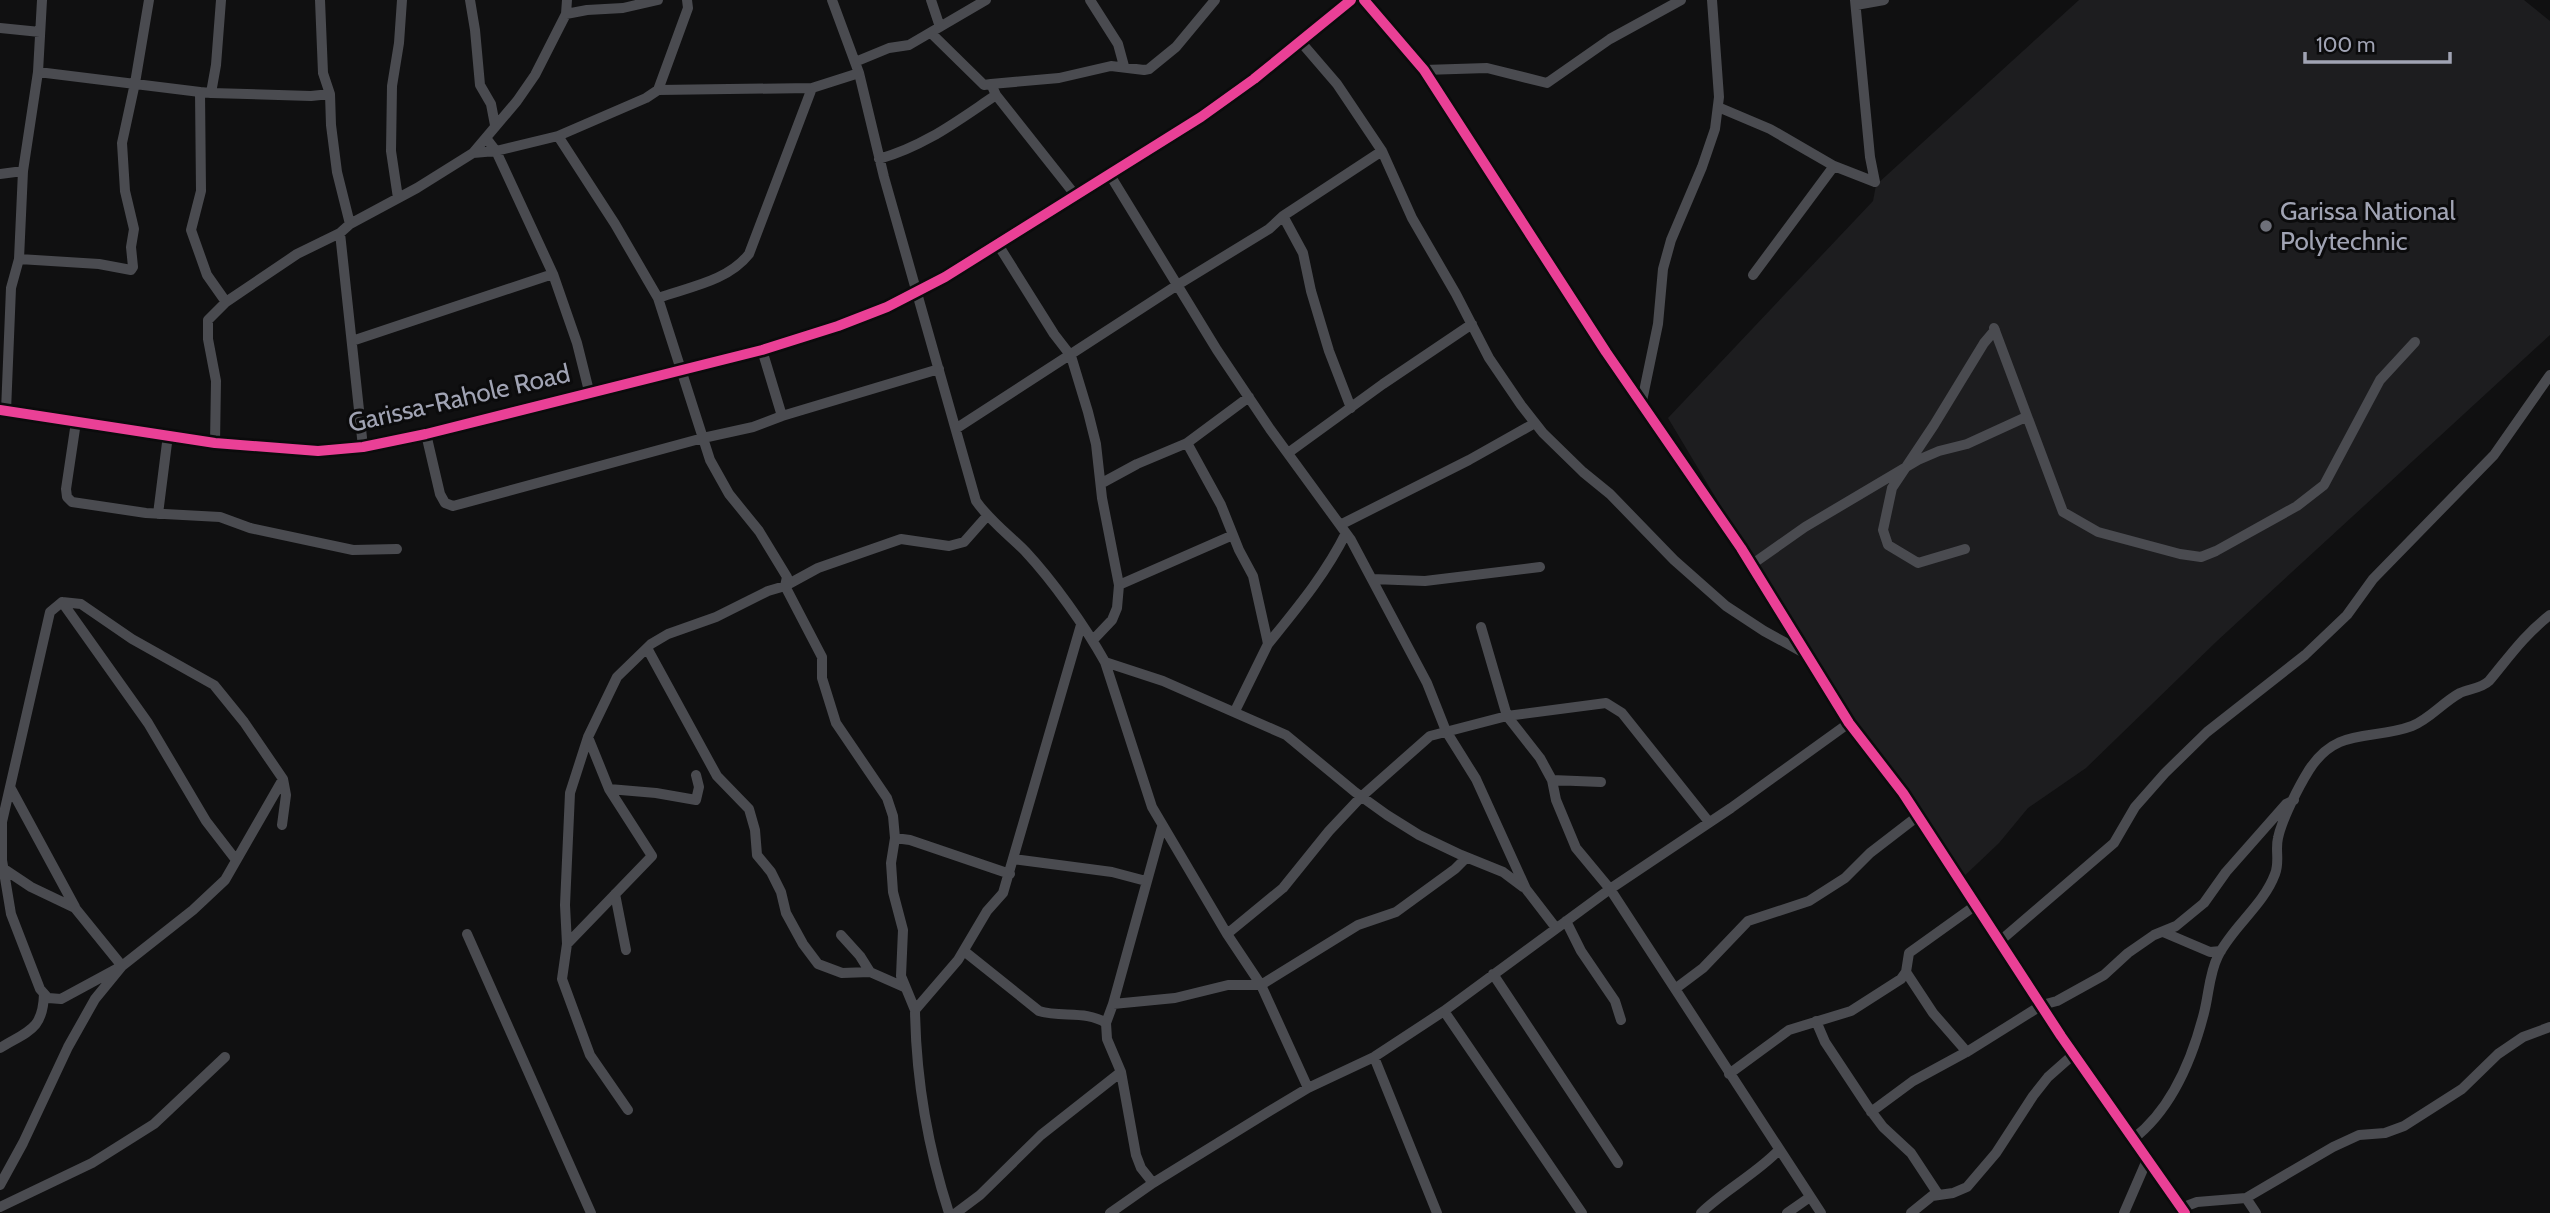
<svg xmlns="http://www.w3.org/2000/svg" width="2550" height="1213" font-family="Cabin,sans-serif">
	<rect width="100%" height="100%" fill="#101011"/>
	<path fill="#1d1d1f" d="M2079 0H2524L2550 21V335L2217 641 2086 768 2028 808 1999 843 1959 881 1765 580 1668 418 1873 201 1876 185Z"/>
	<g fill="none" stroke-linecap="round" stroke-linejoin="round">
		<path stroke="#4a4b50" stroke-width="10" d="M221 0 216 65 211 93 200 92 201 191 191 230 207 275 226 302
			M320 0 323 73 330 94 331 125 337 172 350 224
			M470 0 475 30 480 85 491 104 495 125
			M832 0 859 73 884 177 976 501C990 521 1008 534 1025 551 1053 581 1085 626 1105 662L1152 807 1227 934 1261 985 1308 1088
			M931 0 940 27
			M1090 0 1118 44 1124 66
			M1364 0 1424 70 1606 352 1741 548 1849 723 1903 793 2061 1036 2185 1213
			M1855 0 1870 157 1875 182
			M1856 5 1884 0
			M566 14 587 10 623 8 658 0
			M0 28 40 32
			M931 33 984 85 991 84 996 95 1076 196
			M1300 41 1337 84 1382 151 1412 218 1456 294 1489 358 1521 405 1543 433 1583 472 1610 494 1674 560 1726 606 1764 631 1808 655
			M855 62 889 48 909 45 986 0
			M1424 70 1487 68 1547 83 1610 39 1681 0
			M38 72 200 92
			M991 84 1059 78 1111 66 1144 70 1149 69 1176 47 1215 0
			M658 90 688 8 687 0
			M211 93 311 96 330 94
			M1718 107 1770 129 1834 166 1875 182
			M558 136 615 224 658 298 710 460 729 494 759 531 787 577 785 586 822 657V678L836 723 887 798 893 816 895 838
			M486 138 496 151 558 136 646 98 658 90 812 88 859 73
			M879 159C925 146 957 121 996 95
			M0 174 23 171
			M1110 175 1217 350 1270 429 1351 540 1427 683 1446 731 1476 779 1526 889 1556 928
			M398 198 391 151 392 86 399 43 402 0
			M1283 216 1303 253 1311 291 1329 351 1351 408
			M340 233 363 447
			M997 243 1054 334 1071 356 1088 412 1096 444 1102 498 1119 585 1117 608 1112 620 1093 640
			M19 259 99 264 131 270 133 267 131 247 134 229 125 191 122 143 135 83 149 0
			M553 274 577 343 589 391
			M1753 275 1834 166
			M658 298C689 287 728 281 749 254L812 88
			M1994 328 2063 512 2098 532 2180 554 2201 557 2216 551 2297 506 2324 485 2380 380 2415 342
			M352 341 553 274 496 151 473 153
			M762 350 782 416
			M1642 401 1658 324 1663 269 1671 240 1702 167 1715 129 1719 97 1712 0
			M0 410 215 443 318 451 363 447 426 434 762 350 838 326 887 307 945 277 1201 117 1254 79 1351 0
			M6 411 11 288 19 259 23 171 38 72 42 0
			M76 422 66 489 67 497 72 502 146 513 220 517 250 528 353 550 397 549
			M957 428 1179 284 1269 229 1283 216 1382 151
			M426 434 440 494 445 503 453 506 703 438 753 427 782 416 939 369
			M215 443 216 381 208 339V320L226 302 297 254 340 233 350 224 417 188 473 153 517 101 535 75 566 14 567 0
			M1187 443 1221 505 1239 550 1253 576 1267 639 1268 644 1235 711
			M1288 453 1383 384 1472 324
			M1102 483 1137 464 1187 443 1249 397
			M158 514 168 435
			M1340 525 1469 460 1535 423
			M1965 549 1918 563 1888 545 1883 530 1892 488 1934 425 1984 343 1995 330
			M1751 565 1805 527 1918 460 1939 451 1967 444 2026 417
			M1372 579 1425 581 1540 567
			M1119 585 1233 535
			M62 602 148 723 206 821 236 860
			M1481 627 1507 716 1540 758 1552 780 1556 800 1576 848 1610 889 1821 1213
			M1268 644C1297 608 1325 575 1346 533
			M647 648 717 776 749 809 755 830 757 855 771 872 781 892 786 913 803 944 818 964 842 973 870 972
			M1105 662 1163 681 1286 735 1355 792 1387 815 1419 835 1461 855 1503 872 1523 887
			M1552 780 1601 782
			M10 787 75 907
			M609 789 656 793 696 800 699 787 696 775
			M1013 859 1112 872 1146 881
			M4 869 31 887 75 908 122 966 61 999 48 998 40 989 11 914 2 860V822L50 612 62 602 81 604 132 639 214 685 244 722 283 779 286 795 282 825
			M615 894 626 950
			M1566 921 1581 951 1615 1001 1621 1020
			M2163 932 2210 952 2221 951
			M467 934 591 1213
			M1227 934 1283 888 1329 831 1361 797 1430 736 1507 716 1606 703 1622 713 1709 822
			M841 935 860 956 870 972 904 987
			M2000 941 2114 843 2135 807 2165 773 2207 732 2305 655 2347 615 2373 579 2494 455 2550 375
			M567 944 652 856 609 789 588 737
			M964 951 1039 1011C1061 1018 1086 1010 1106 1023
			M1906 972 1933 1013 1967 1052
			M1493 974 1618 1163
			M1675 989 1703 968 1748 921 1809 901 1845 878 1870 853 1918 816
			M1113 1004 1175 998 1228 985H1261L1358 925 1396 912 1455 869 1466 858
			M915 1010 901 976 903 930 893 892 891 863 895 838 910 840 1010 874
			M1444 1011 1582 1213
			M1816 1021 1825 1042 1868 1107 1883 1127 1911 1153 1938 1194
			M0 1048C28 1031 43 1030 44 994
			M1374 1057 1437 1213
			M1729 1074 1789 1030 1851 1011 1901 979 1906 972 1909 953 1976 905
			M628 1110 590 1055 562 979 567 944 565 905 570 793 588 737 617 677 651 644 668 634 716 617 768 591 785 586 818 568 901 539 949 546 964 542 987 516
			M1871 1112 1913 1081 1970 1050 2042 1005 2057 1001 2104 975 2128 953 2154 935 2176 926 2204 903 2226 872 2286 804 2294 800
			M2133 1139C2172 1109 2192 1060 2204 1013 2209 994 2209 974 2218 956 2233 926 2263 906 2275 874 2280 862 2275 850 2278 838 2282 819 2299 786 2309 770 2337 726 2372 741 2412 726 2430 719 2443 702 2460 693 2469 689 2482 688 2489 681 2509 657 2524 635 2550 615
			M1153 1183 1141 1168 1136 1155 1121 1072 1107 1039 1106 1023 1113 1004 1162 827
			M0 1185 23 1143 68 1047 95 999 122 966 193 910 225 880 283 779
			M2246 1198 2256 1213
			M0 1207 92 1163 154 1124 225 1057
			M2181 1208 2197 1202 2246 1198 2333 1147 2359 1135 2385 1133 2404 1126 2462 1089 2498 1054 2523 1037 2550 1027
			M949 1213C928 1148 916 1078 915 1010L958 960 987 911 1003 893 1081 625
			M956 1213 980 1195 1041 1135 1121 1072
			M1110 1213 1153 1183 1268 1112 1308 1088 1374 1057 1444 1011 1610 889 1731 808 1849 723
			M1701 1213C1726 1189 1756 1174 1779 1150
			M1787 1213 1810 1197
			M1911 1213 1932 1196 1953 1193 1967 1187 1996 1153 2033 1096 2048 1077 2074 1054
			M2124 1213 2147 1160"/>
		<defs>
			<path id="cycleway" d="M1364 0 1424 70 1606 352 1741 548 1849 723 1903 793 2061 1036 2185 1213
				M0 410 215 443 318 451 363 447 426 434 762 350 838 326 887 307 945 277 1201 117 1254 79 1351 0"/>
		</defs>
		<use href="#cycleway" stroke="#0b0b0c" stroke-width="15"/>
		<use href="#cycleway" stroke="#ea4096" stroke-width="10"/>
	</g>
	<circle fill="#6e707a" stroke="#0b0b0c" stroke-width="2.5" cx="2266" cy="226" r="7"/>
	<g text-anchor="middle" stroke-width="6" stroke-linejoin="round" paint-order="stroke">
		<g font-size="26" fill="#a0a3b3" stroke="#0b0b0c" text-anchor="start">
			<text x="2280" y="220">Garissa National<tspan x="2280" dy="30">Polytechnic</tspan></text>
		</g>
		<g font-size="26" fill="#a0a3b3" stroke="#0b0b0c">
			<text transform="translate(459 398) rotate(-13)" y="9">Garissa-Rahole Road</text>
		</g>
	</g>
	<path d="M2305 52v10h145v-10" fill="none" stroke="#a0a3b3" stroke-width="3.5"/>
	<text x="2316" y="52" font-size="21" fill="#a0a3b3" stroke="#0b0b0c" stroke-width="5" paint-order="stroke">100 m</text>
</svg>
